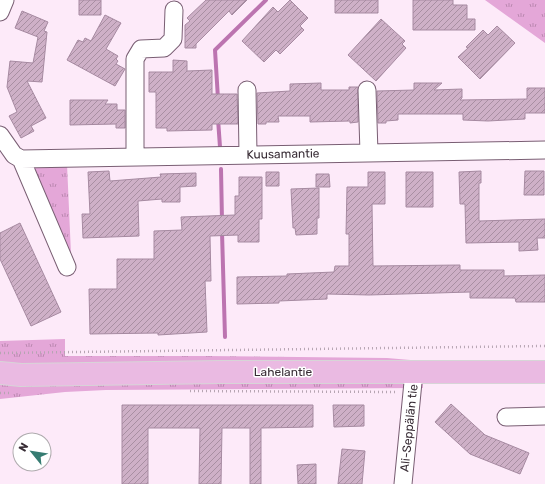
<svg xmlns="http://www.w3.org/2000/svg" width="545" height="484" font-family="Rubik,sans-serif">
	<defs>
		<pattern id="grass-tufts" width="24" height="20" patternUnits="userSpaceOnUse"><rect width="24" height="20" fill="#e4a7d8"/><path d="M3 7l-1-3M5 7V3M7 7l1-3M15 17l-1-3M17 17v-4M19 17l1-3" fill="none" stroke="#ba88b0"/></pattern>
		<pattern id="building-hatch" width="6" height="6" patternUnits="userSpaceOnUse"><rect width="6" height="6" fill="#ceb0c7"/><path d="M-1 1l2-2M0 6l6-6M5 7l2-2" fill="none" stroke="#a88fa2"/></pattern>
	</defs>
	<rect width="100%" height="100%" fill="#fdeaf9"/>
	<path fill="url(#grass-tufts)" d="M485 0H545V43Z
		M67 164 71 254 39 192 29 165Z
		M65 339V356H207L387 358 422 361 423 388 106 390 65 392 0 399V341Z"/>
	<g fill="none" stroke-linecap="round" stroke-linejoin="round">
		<path stroke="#bc74b0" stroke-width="4" d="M218 99 215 50 266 0
			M218 119 220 147
			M221 169 222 221
			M222 232 225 337"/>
	</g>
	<path fill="url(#building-hatch)" stroke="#a68aa1" d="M79 0H101V15H79Z
		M206 0H247L232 15 229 11 196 44V48H185V25L190 21 187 18Z
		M290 0 308 18 300 26 304 30 280 54 276 50 264 62 242 41 273 7 278 12Z
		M335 0H378V13H335Z
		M413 0H453V5H467V19H475V30H413Z
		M22 11 48 22 44 31 47 32 42 82 27 81 46 118 31 126 34 131 21 138 9 116 17 112 7 87 10 61 33 63 38 37 15 28Z
		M105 15 121 23 106 49 118 56 116 59 118 61 116 64 125 69 115 86 67 60 78 40 83 42 85 38 91 41Z
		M381 19 405 41 402 44 406 48 376 81 348 55Z
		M497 26 515 43 480 79 458 57 468 48 466 47 483 30 488 35Z
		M173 60 187 61V71L212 70V94H237L238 124H212V130L167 131V128H156V92H149V72H173Z
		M321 83V90H349V87H358V122L350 123V121L310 122V116H278L279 122H266V124H258L257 93 290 91V84Z
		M414 83H442L434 90 462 89V98L460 100 527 99V88H545V113H525V119L488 121 463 120V114H398V120L386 121V123H378L377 91 414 90Z
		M70 100H108L105 104H117V110H125V128H116V124L70 125Z
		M109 171 110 181 161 177 160 174 196 173V186L180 187V202H162V199L138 201 139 236 83 238 82 214H90L88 172Z
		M481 171V183H479V221L545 219V238H537L538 250 519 251V242L466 243 465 204H460L459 172Z
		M525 171H544V195H524Z
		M266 172H279V186H266Z
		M368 172H385V204H372L373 266 460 265V270H504V276L545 275V302H516L515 298H470V292L369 295 327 294V299L279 301V303L237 304V277L287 276V274L334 272 335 266H349V234H346L347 187H368Z
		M406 172H433V207H406Z
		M316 174H329L330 187H316Z
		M239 177H262V219H259V242H238V235L210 236 211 281H205L207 332 158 335V333L90 334 89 289H117V259H154V231L182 230 181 217 235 215V196H239Z
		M319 188V218H317V234L296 235 295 228H293L291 189Z
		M20 223 61 312 31 326 0 259V233Z
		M451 404 485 435 529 453 520 474 470 454 435 422Z
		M122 405H313V427L261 428V484H250V428H222L221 484H199L200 428H148V484H122Z
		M333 405H364V426L334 427Z
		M342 449 365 451 362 484H338Z
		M316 464V484H298L297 465Z"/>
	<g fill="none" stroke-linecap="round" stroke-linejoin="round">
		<defs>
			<path id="minor" d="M0 12 5 0
				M247 90 248 155
				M367 90 369 153
				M0 135 14 155 21 159
				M135 156V59L141 49 164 48 173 39 174 10
				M21 159 545 150
				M21 159 67 267
				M506 417 545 416
				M403 484 414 372"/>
			<path id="major" d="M0 373 21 375 221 372H545"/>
		</defs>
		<use href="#minor" stroke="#795e73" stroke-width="19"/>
		<use href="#major" stroke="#d7d5d7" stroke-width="24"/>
		<path stroke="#b6a5b2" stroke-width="2.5" stroke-dasharray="1 3" stroke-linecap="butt" d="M0 353 545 346
			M190 391 397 392
			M0 393H9"/>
		<use href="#minor" stroke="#fff" stroke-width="17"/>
		<use href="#major" stroke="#eabae2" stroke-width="22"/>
	</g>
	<g text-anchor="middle" stroke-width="3" stroke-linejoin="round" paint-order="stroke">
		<g font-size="12" fill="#382c35" stroke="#fff">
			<text transform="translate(283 154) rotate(-1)" y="4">Kuusamantie</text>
			<text x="283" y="376">Lahelantie</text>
			<text transform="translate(409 428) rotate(-84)" y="4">Ali-Seppälän tie</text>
		</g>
	</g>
	<g transform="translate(32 452) rotate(300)"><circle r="19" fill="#ffffff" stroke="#afabae"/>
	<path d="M0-3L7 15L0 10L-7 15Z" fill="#367c72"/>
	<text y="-6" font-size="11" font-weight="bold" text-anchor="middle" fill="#382c35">N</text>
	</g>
</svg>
